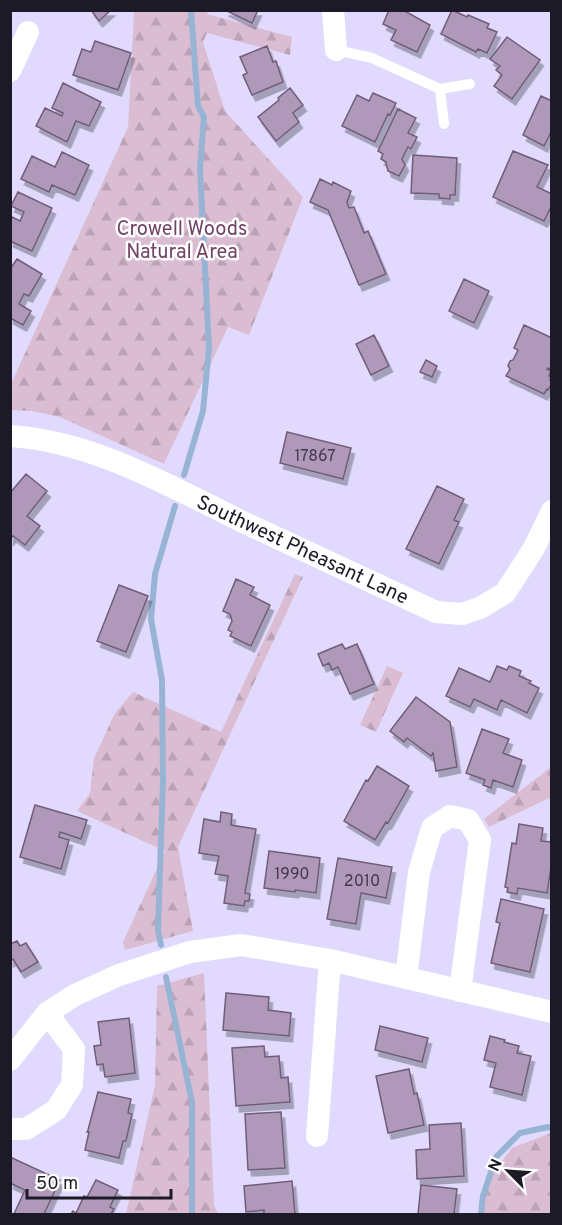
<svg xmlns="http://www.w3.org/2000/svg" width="562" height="1225" font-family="Overpass,sans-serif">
	<defs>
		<pattern id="forest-firs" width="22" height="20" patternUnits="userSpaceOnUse" patternTransform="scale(1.5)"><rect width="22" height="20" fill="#dbbdd3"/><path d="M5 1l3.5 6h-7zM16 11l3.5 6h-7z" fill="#bca2b5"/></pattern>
		<filter id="shadow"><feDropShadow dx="3.5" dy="6" stdDeviation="0" flood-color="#0004"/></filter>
	</defs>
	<rect width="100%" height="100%" fill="#e1dafe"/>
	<path fill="url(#forest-firs)" d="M134 11H208L207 14 292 37 290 55 207 33 203 42 225 111 303 197 249 335 228 327 164 464 60 417 32 411 11 410V384L128 127Z
		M295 574 303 577 178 847 193 931 125 950 123 942 165 851 77 811 90 793 94 758 115 713 133 692 221 732Z
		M387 666 403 673 376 732 360 725Z
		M551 767V804L549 798 489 827 484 819Z
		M204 973 214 1205 218 1214H126L155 1085 157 986Z
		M551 1133V1214H480L486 1182 512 1148Z"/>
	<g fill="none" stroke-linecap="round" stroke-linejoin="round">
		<path stroke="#98b4d4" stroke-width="6" d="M184 475 203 411 209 348 200 168 204 117 198 106 191 10
			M161 945 158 930 163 781 162 680 151 619 155 574 175 506
			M166 977 192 1102V1214
			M481 1214 483 1196 496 1157 520 1133 548 1127 552 1128"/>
	</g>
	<path fill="#af98ba" stroke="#705d79" stroke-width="1.5" filter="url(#shadow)" d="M91 10H111L99 21Z
		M225 10H258L252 23Z
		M389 10H403L430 25 417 52 391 40 396 30 383 24Z
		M452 10 467 17 468 15 489 24 487 28 497 32 487 53 478 49 476 52 441 34Z
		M507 37 540 60 512 99 494 86 502 75 496 70 500 66 490 59Z
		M95 41 131 53 118 90 73 75 82 49 91 52Z
		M267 46 273 62 276 61 283 82 252 95 243 75 247 73 240 57Z
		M63 83 101 102 89 126 76 121 67 142 36 126 45 108 62 116 63 113 52 108Z
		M290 88 303 105 293 113 299 122 276 141 258 117 279 100 278 98Z
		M373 93 396 103 390 115 388 114 375 142 342 126 357 95 369 101Z
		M541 96 552 101V130L544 146 523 135Z
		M398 109 416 118 408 133 417 137 411 149 408 147 402 159 405 165 399 176 388 171 386 163V162L381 159 383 154 378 151Z
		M513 151 548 165 537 187 552 194V205L544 221 493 197Z
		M62 152 89 165 75 195 52 185 49 192 21 179 32 156 55 167Z
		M413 155 457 158 455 195H450V199L439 198V194L411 193Z
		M320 179 332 185 333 182 351 191 347 202 349 208 354 207 364 233 368 231 386 274 359 285 328 210 310 202Z
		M18 192 52 208 32 251 10 241V216L20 221 24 212 11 206Z
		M17 259 42 274 29 296 24 294 19 304 31 311 23 325 10 318V269Z
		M464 279 489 291 474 323 449 311Z
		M524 325 552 338V370L548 368 547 369 551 371 549 376 551 377 550 380 552 381V383L548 390 547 389 544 394 506 376 510 369 508 366 510 361 513 360 518 350 514 348Z
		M374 335 389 366 371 375 356 344Z
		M426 360 437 366 432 377 420 372Z
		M287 432 351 448 343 479 280 463Z
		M26 474 47 491 27 516 40 526 25 545 13 536 10 539V493Z
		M437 486 464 499 454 520 459 522 439 564 406 549Z
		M236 579 254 587 250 595 270 605 251 646 230 636 232 632 228 630 232 621 230 614 223 611Z
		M119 585 148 596 126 652 97 641Z
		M342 644 345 649 357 644 374 684 350 694 338 667 332 670 329 663 323 666 318 654Z
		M497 666 507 670 509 666 521 671 519 676 531 681 529 683 539 688 527 713 501 700 497 710 474 699 470 707 446 696 459 668 490 682Z
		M416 697 450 722 457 767 436 771 433 753 431 756 407 738 404 742 390 731Z
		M482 729 509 739 503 753 522 760 513 787 493 780 491 788 483 785 485 780 466 773Z
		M377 766 409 786 388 823 386 822 375 840 344 821 366 780 368 781Z
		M35 805 87 820 81 839 60 832 59 837 69 840 61 869 20 857Z
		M221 812 232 814 231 825 256 829 245 893 250 894 249 901H245L244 906 224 903 228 876 215 874 219 856 199 853 204 819 220 822Z
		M519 824 543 828 541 841 552 842V861L547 893 518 888 517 894 507 892 508 888 505 887 512 843 516 844Z
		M269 851 320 858 316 893 295 890V892L264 888Z
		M338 858 392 867 386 898 361 893 356 924 327 919Z
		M501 899 544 909 530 972 491 963 500 923 496 922Z
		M17 941 20 946 26 943 38 962 21 972 13 959 10 961V944Z
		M226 993 269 997 268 1010 291 1013 289 1036 223 1030Z
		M129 1018 135 1073 105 1077 103 1064 97 1065 94 1046 101 1045 98 1022Z
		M380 1026 428 1038 422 1062 375 1050Z
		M490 1036 505 1040 504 1042 519 1046 517 1053 531 1056 522 1095 490 1087 496 1063 484 1060Z
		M264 1046 265 1057 279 1056 281 1078 288 1077 290 1102 236 1106 232 1048Z
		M409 1069 414 1094 417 1093 424 1125 388 1133 376 1076Z
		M98 1092 131 1099 128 1113 132 1114 126 1141H123L119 1158 85 1150 89 1132H87L88 1130Z
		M281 1112 285 1168 248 1170 245 1114Z
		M461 1123 464 1176 417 1179 416 1150 430 1149 429 1125Z
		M10 1157 60 1180 44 1214H14L25 1190 10 1183Z
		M96 1180 118 1190 110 1207 114 1209 111 1214H71L73 1211 76 1213 84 1196 87 1197Z
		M292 1181 295 1214H264V1210L246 1212 244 1186Z
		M421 1185 457 1189 454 1214H418Z"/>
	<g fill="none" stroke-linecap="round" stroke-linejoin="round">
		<path stroke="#fff" stroke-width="10" d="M336 50 372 58 440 89 444 124
			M440 89 470 84"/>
		<path stroke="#fff" stroke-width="22" d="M333 10 336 50
			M10 71 28 32
			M10 436C93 441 172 487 245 523 309 553 373 582 436 612L462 614 480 608 505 593 534 548 552 511
			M406 978 419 872 432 828 450 816 468 820 480 840 460 991
			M10 1060 47 1013 75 995 119 975 190 952 241 945 330 960 552 1012
			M10 1129H26L56 1110 72 1085 74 1049 47 1013
			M317 1136 330 960"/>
	</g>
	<g text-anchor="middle" stroke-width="5" stroke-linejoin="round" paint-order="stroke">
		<g font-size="16" fill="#423a4c">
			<text x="315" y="461">17867</text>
			<text x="292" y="879">1990</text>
			<text x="362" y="886">2010</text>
		</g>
		<g font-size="20" fill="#714166" stroke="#fff">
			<text x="182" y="235">Crowell Woods<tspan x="182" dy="23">Natural Area</tspan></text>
		</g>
		<g font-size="20" fill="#1d1a27" stroke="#fff">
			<text transform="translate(303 549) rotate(25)" y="7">Southwest Pheasant Lane</text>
		</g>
	</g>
	<rect width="562" height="1225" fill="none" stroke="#1d1a27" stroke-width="24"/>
	<g transform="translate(508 1171) rotate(295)" stroke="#ffffff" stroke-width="4.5" paint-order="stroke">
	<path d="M0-4.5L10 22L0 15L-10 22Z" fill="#1d1a27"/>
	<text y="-9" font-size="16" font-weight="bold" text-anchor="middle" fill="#1d1a27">N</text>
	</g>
	<path d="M27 1189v9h144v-9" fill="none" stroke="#1d1a27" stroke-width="3"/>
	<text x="36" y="1189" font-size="18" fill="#1d1a27" stroke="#ffffff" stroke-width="4.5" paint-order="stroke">50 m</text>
</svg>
